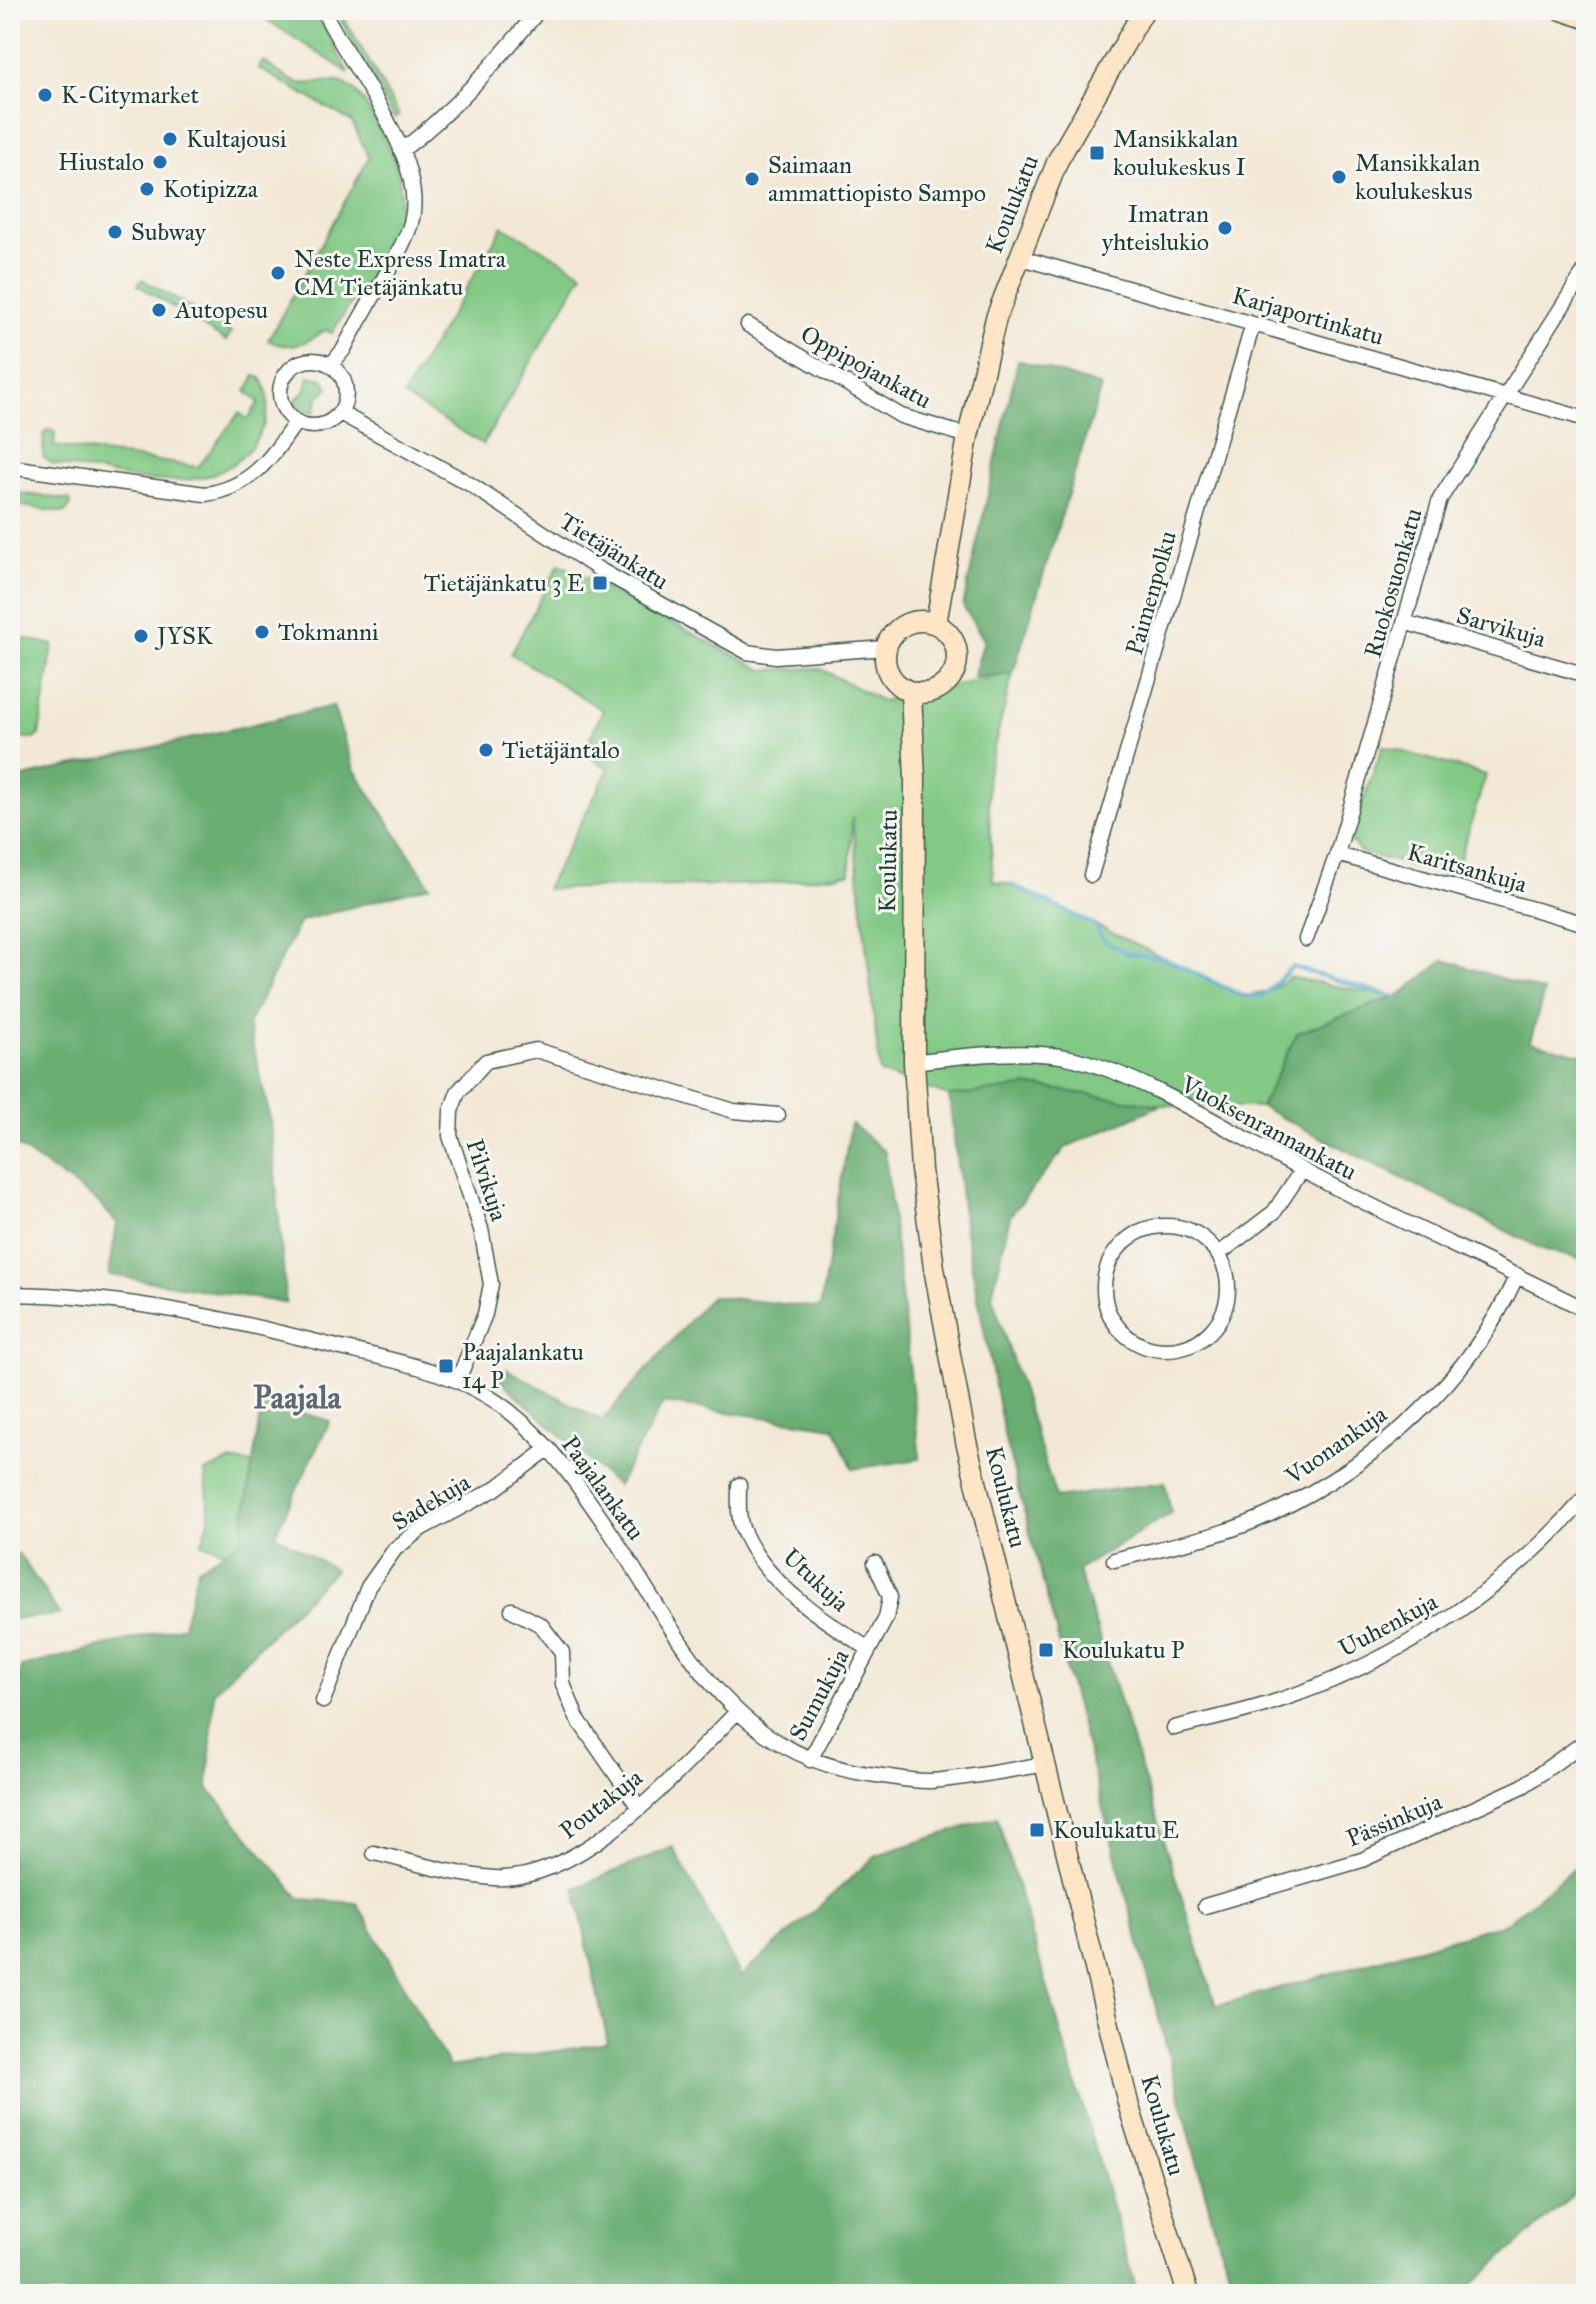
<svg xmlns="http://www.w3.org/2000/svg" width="1596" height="2304" font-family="'IM FELL Great Primer',serif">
	<rect width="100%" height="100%" fill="#f6f6f2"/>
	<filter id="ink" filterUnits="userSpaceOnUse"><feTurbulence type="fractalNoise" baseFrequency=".0125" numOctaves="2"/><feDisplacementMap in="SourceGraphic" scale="16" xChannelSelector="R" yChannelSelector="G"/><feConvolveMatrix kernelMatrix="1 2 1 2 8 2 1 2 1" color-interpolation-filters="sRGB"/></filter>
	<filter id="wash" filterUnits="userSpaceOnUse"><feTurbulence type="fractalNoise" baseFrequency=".006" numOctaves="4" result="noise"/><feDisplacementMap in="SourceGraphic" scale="32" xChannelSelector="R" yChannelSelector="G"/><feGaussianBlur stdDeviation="1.8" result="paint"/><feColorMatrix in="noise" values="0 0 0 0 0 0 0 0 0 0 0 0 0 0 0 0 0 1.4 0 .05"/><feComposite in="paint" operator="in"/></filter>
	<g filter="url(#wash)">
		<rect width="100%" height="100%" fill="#f3e8d5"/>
		<path fill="#82c985" stroke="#50835c" stroke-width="2" d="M283 10H315L348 72 264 18Z
			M345 19 399 115 394 118 341 21Z
			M263 61C273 68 288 81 299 83 313 86 329 78 342 83 361 90 371 114 380 130 431 219 377 257 332 333L325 330C307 344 289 351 268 340L369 158 352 122 258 68Z
			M503 226 583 273 483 444 403 396Z
			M142 279 231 332 226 341 138 285Z
			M255 376 261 378C271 393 269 415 261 431 221 510 122 474 53 464L43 457 44 433 48 430 55 431 54 446 198 467 239 413 248 419 259 402 246 391Z
			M309 376 323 379 329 388 318 397 315 412 301 409 294 401 306 390Z
			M10 492 70 500 71 505 65 513 10 504Z
			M559 564 763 670 819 668 882 701 1013 673 987 775 993 881 1012 885 1243 996 1268 992 1290 977 1398 998 1297 1033 1261 1107 1161 1105 1031 1086 949 1096 880 1073 852 816 850 873 766 884 546 889 609 769 583 753 603 710 511 654Z
			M10 635 53 645 39 735 35 739 10 736Z
			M1383 746 1486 775 1454 877 1360 852 1349 838Z
			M229 1461 253 1464 247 1559 202 1543 210 1517 205 1472Z"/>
		<path fill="#69ad72" stroke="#447553" stroke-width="2" d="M1018 360 1101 387 1013 673 973 678 984 640 963 606Z
			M333 706 354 769 430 886 300 921 248 1025 271 1122 286 1303 109 1275 117 1223 98 1202 10 1141V780Z
			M1444 960 1544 992 1530 1042 1586 1055V1261L1542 1249 1261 1107 1297 1033 1400 995Z
			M1031 1086 1161 1105 1066 1147 1010 1216 992 1296 1056 1498 1165 1482 1171 1513 1078 1570 1216 2006 1506 1923 1586 1858V2184L1461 2294H1240L1219 2245 1005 1439 965 1231 949 1096Z
			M851 1123 885 1152 920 1459 853 1469 834 1427 663 1403 617 1486 500 1380 507 1369 602 1421 711 1296 820 1308Z
			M262 1402 330 1421 275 1534 335 1570 214 1691 208 1788 300 1899 357 1903 449 2067 608 2043 575 1888 673 1847 741 1976 877 1855 997 1817 1138 2294H875L863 2290 858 2294H10V1722L21 1667 183 1626 198 1568 241 1541Z
			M10 1553 19 1554 60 1615 10 1619Z"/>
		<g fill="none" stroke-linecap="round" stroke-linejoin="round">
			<path stroke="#50a7cd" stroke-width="4" d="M1012 885 1095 925 1103 940 1127 953 1163 958 1243 996H1263L1292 967 1398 998"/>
		</g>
	</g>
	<g filter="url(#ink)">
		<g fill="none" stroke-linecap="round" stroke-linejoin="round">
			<defs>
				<path id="street" d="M323 10C350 68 434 164 409 229 394 268 363 309 344 349L331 365
					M401 151C454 111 497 61 539 10
					M1018 257 1586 419
					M748 325 901 416 968 436
					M280 393a33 33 0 1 1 66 0a33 33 0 1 1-66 0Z
					M340 413 468 483 600 570 747 652 776 656 886 648
					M10 467 205 494C251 488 271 458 296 422
					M1404 622 1586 675
					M1337 854 1586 924
					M1091 875 1253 324
					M1306 939 1337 854 1440 499 1586 269
					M914 1062C956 1056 1024 1049 1066 1057 1140 1072 1234 1134 1302 1170 1395 1220 1492 1262 1586 1310
					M1104 1288a62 62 0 1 1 124 0a62 62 0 1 1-124 0Z
					M1220 1253 1274 1212 1302 1170
					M10 1294C122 1295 229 1319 337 1347 396 1361 460 1372 509 1411 551 1444 581 1489 611 1533 683 1642 730 1758 876 1775 893 1777 913 1782 931 1781 969 1778 1008 1770 1047 1764
					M458 1380 485 1314 491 1284 481 1229 450 1136 451 1111 458 1092 486 1061 536 1050 734 1111 778 1115
					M739 1485C739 1501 737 1520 745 1535 769 1586 823 1620 869 1649
					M1114 1560C1166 1546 1223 1537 1272 1513 1377 1463 1470 1381 1517 1275
					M512 1610 541 1625 562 1652 563 1684 577 1718 638 1806
					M323 1701 368 1587 395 1549 422 1528 495 1489 548 1449
					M1174 1728C1209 1719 1246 1712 1280 1700 1399 1660 1503 1591 1586 1497
					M810 1760 886 1618 890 1597 875 1563
					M374 1853C413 1862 454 1875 494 1878 583 1883 678 1771 736 1713
					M1205 1906 1362 1860 1523 1786 1586 1741"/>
				<path id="secondary" d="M1562 10 1586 18
					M885 657a36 36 0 1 1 72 0a36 36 0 1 1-72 0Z
					M936 624 968 436 996 318 1058 160 1144 10
					M911 692 915 779 914 1062 921 1170 934 1268 966 1441 1129 2107 1188 2294"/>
			</defs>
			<use href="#street" stroke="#3f574c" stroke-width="17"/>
			<use href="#secondary" stroke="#3f574c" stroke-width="23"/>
			<use href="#street" stroke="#fff" stroke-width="14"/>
			<use href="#secondary" stroke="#fde5c5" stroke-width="20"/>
		</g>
	</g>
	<g fill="#1f6fb2" stroke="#f6f6f2" stroke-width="3">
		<circle cx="45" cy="95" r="8"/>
		<circle cx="170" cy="139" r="8"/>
		<rect x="1089" y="145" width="16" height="16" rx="4"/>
		<circle cx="160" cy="162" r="8"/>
		<circle cx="1339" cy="177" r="8"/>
		<circle cx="752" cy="179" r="8"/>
		<circle cx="147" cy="189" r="8"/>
		<circle cx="1225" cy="228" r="8"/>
		<circle cx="115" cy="232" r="8"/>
		<circle cx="278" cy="273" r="8"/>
		<circle cx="159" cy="310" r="8"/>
		<rect x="592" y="575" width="16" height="16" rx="4"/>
		<circle cx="262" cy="632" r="8"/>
		<circle cx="141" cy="636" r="8"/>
		<circle cx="486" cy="750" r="8"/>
		<rect x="438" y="1358" width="16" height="16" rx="4"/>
		<rect x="1038" y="1642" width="16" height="16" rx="4"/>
		<rect x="1029" y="1822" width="16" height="16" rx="4"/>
	</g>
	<g text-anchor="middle" stroke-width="6" stroke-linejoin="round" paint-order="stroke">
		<g font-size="24" fill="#1f3d34" stroke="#f6f6f2" text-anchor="start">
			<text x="61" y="103">K-Citymarket</text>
			<text x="186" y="147">Kultajousi</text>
			<text x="1113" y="147">Mansikkalan<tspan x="1113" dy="28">koulukeskus I</tspan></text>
			<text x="144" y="170" text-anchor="end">Hiustalo</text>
			<text x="1355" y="171">Mansikkalan<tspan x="1355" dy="28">koulukeskus</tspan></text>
			<text x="768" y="173">Saimaan<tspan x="768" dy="28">ammattiopisto Sampo</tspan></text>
			<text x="163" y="197">Kotipizza</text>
			<text x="1209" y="222" text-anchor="end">Imatran<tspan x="1209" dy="28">yhteislukio</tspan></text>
			<text x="131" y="240">Subway</text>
			<text x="294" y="267">Neste Express Imatra<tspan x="294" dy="28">CM Tietäjänkatu</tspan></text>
			<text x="175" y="318">Autopesu</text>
			<text x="584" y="591" text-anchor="end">Tietäjänkatu 3 E</text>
			<text x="278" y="640">Tokmanni</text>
			<text x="157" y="644">JYSK</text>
			<text x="502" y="758">Tietäjäntalo</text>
			<text x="462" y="1360">Paajalankatu<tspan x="462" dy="28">14 P</tspan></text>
			<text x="1062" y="1658">Koulukatu P</text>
			<text x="1053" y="1838">Koulukatu E</text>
		</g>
		<g font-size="24" fill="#1f3d34" stroke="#f6f6f2">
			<text transform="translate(1012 204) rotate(-68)" y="8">Koulukatu</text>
			<text transform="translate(1308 316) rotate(16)" y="8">Karjaportinkatu</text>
			<text transform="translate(866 367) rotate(29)" y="8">Oppipojankatu</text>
			<text transform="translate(614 551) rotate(32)" y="8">Tietäjänkatu</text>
			<text transform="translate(1393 583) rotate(-74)" y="8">Ruokosuonkatu</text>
			<text transform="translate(1151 593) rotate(-74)" y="8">Paimenpolku</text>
			<text transform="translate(1501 627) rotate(16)" y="8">Sarvikuja</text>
			<text transform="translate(888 861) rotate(-89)" y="8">Koulukatu</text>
			<text transform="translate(1467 868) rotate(16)" y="8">Karitsankuja</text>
			<text transform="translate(1269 1128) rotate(28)" y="8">Vuoksenrannankatu</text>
			<text transform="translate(487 1180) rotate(72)" y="8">Pilvikuja</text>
			<text transform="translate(1336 1445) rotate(-35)" y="8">Vuonankuja</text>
			<text transform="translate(603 1488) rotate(54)" y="8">Paajalankatu</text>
			<text transform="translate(1006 1497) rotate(76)" y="8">Koulukatu</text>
			<text transform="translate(431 1502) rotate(-31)" y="8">Sadekuja</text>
			<text transform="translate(816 1580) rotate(43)" y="8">Utukuja</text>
			<text transform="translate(1388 1625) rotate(-28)" y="8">Uuhenkuja</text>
			<text transform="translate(819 1695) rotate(-62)" y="8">Sumukuja</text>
			<text transform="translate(601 1804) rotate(-38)" y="8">Poutakuja</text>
			<text transform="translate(1394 1820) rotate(-23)" y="8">Pässinkuja</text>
			<text transform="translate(1163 2125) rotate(74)" y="8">Koulukatu</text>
		</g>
		<g font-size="32" font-weight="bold" fill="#5f6772" stroke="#f6f6f2">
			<text x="297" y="1408">Paajala</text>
		</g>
	</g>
	<rect width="1596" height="2304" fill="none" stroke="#f6f6f2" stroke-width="40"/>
</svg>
